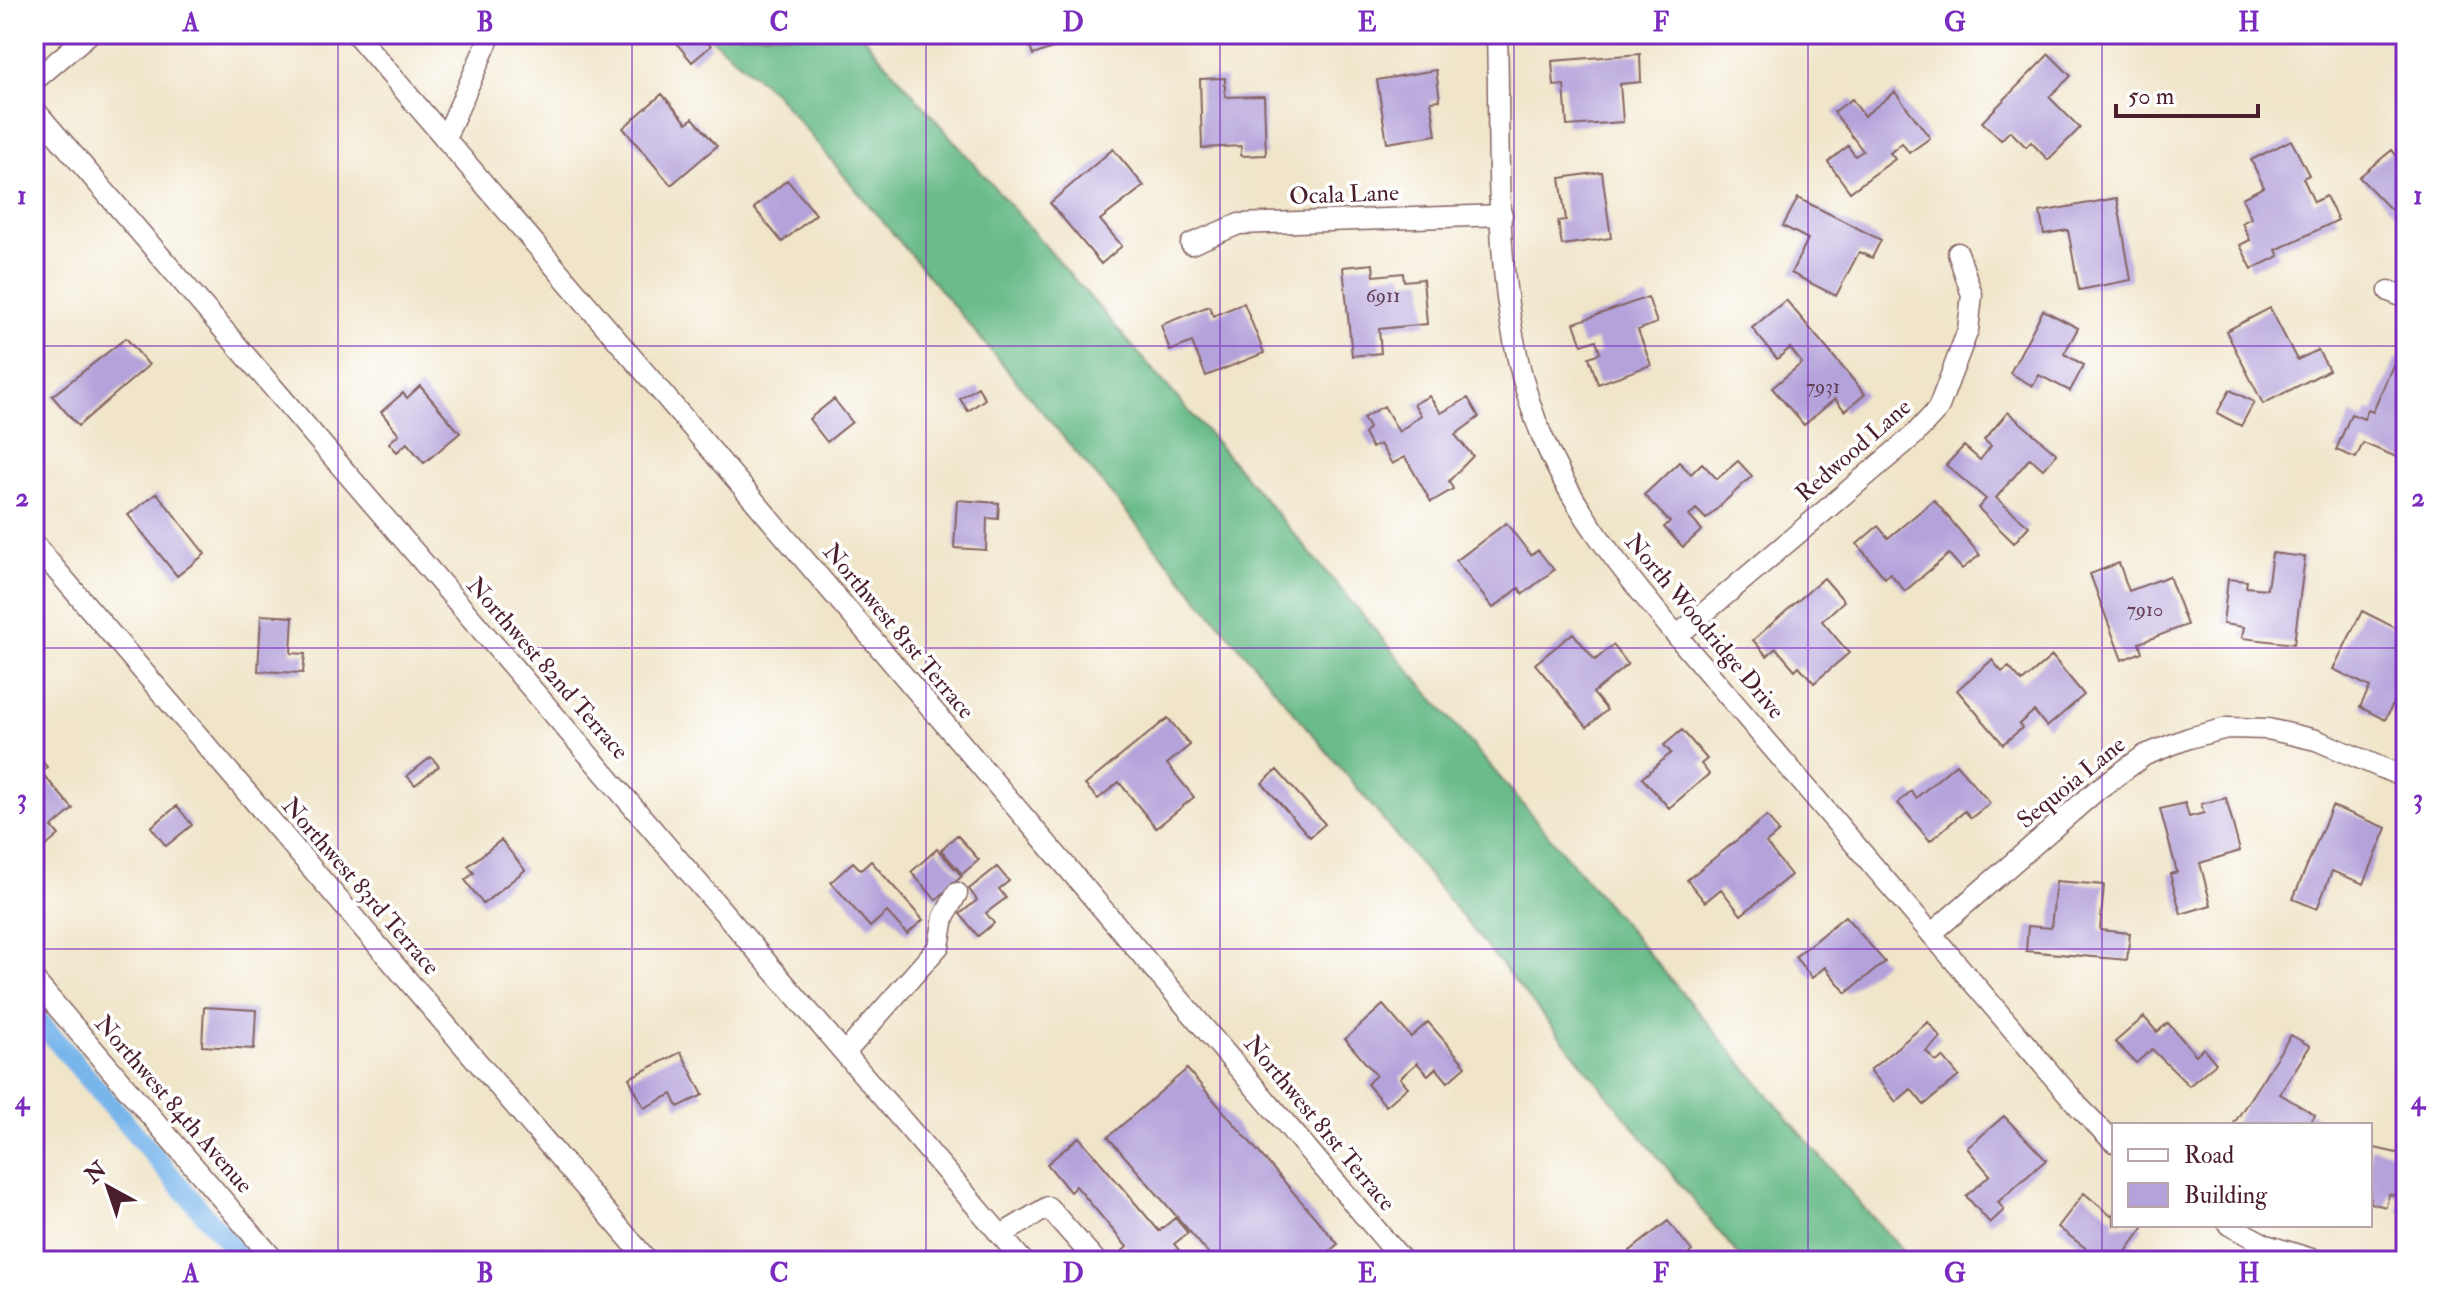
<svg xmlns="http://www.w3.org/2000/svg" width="2440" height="1295" font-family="'IM FELL Double Pica',serif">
	<rect width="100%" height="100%" fill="#fff"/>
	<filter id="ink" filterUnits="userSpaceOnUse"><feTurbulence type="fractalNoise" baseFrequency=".0125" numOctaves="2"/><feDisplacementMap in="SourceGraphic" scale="16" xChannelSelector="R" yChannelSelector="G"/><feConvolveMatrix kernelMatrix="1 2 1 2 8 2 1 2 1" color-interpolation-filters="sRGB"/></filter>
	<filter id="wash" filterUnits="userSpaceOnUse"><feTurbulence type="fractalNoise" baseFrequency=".006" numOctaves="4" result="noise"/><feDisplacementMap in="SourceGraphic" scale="32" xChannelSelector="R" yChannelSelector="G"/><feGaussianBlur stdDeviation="1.8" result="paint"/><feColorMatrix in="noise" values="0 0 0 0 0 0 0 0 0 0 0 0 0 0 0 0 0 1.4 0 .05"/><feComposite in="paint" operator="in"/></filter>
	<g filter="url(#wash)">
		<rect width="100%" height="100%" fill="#f0e5c9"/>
		<path fill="#6abc8a" stroke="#5a6e5a" stroke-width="2" d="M706 34H861L1234 463 1863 1207 1913 1261H1743L1350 779 775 93Z"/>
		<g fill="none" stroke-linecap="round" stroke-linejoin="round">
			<path stroke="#78b5eb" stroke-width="20" d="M34 1015 244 1261"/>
		</g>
		<g id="blocks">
			<path fill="#b4a2da" d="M677 34H700L711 46 692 62 672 38Z
				M1026 34H1061L1064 44 1033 55Z
				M1640 54 1641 82 1620 84 1623 122 1567 126 1564 85 1554 86 1552 61Z
				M2049 54 2071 76 2049 97 2080 128 2048 160 2031 142 2026 147 2010 131 2001 140 1982 122Z
				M1436 70 1440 100 1431 101 1436 135 1387 143 1377 80Z
				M1225 78V97L1264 96 1266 155 1241 156V146L1202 148 1200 79Z
				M1895 92 1930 138 1909 153 1902 143 1890 153 1895 159 1850 192 1828 162 1848 146 1855 156 1863 151 1834 112 1852 99 1864 116Z
				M662 94 687 123 693 118 717 146 671 185 623 128Z
				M2291 140 2309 175 2303 178 2314 202 2326 196 2338 220 2276 250 2279 256 2252 269 2240 245 2250 240 2242 223 2251 218 2242 198 2264 187 2251 160Z
				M1113 149 1144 186 1100 220 1122 246 1101 264 1050 203Z
				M2392 150 2406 167V225L2359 177Z
				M1602 172 1611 238 1562 245 1558 221 1566 220 1560 178Z
				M787 180 816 214 782 242 754 208Z
				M1798 198 1881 240 1872 258 1859 252 1836 296 1791 273 1808 239 1783 226Z
				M2117 198 2131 280 2079 290 2068 230 2044 234 2040 212Z
				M1373 264 1374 276 1403 273 1404 281 1423 279 1427 324 1379 329 1381 353 1352 356 1343 267Z
				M1648 297 1657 323 1638 330 1651 365 1598 384 1589 357 1600 353 1596 340 1582 345 1574 323Z
				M1786 300 1865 394 1845 411 1835 399 1804 425 1772 388 1802 363 1790 348 1777 359 1752 328Z
				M1244 303 1264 353 1206 376 1192 342 1170 351 1161 325 1209 306 1213 316Z
				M2270 308 2297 360 2318 350 2329 370 2263 404 2226 331Z
				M2043 310 2078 328 2064 354 2084 365 2070 391 2039 375 2033 386 2010 373Z
				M126 338 149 365 78 426 52 396Z
				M2396 358 2406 362V461L2363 443 2356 458 2336 450 2351 414 2364 419 2368 410 2373 412Z
				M420 386 460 433 424 463 407 443 397 452 389 443 399 434 381 412 403 393 407 398Z
				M978 387 985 399 968 411 960 399Z
				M2230 390 2254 402 2241 426 2217 413Z
				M1429 396 1441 413 1468 398 1479 417 1455 435 1473 456 1449 481 1453 489 1431 502 1405 457 1392 464 1380 444 1372 448 1364 434 1369 428 1363 418 1384 406 1399 432 1421 415 1414 404Z
				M834 399 852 422 827 442 809 419Z
				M2008 412 2057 454 2043 469 2030 458 1996 498 2029 526 2014 543 1978 508 1986 499 1946 465 1964 446 1980 460 1991 446 1984 440Z
				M1738 461 1752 476 1706 519 1696 509 1689 516 1702 530 1683 547 1664 527 1670 522 1644 495 1679 462 1691 474 1702 463 1717 479Z
				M157 493 205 554 177 576 128 515Z
				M957 500 999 503 998 519 987 518 986 550 954 548Z
				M1934 500 1980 555 1962 569 1949 554 1905 591 1890 573 1885 578 1857 544 1878 526 1888 538Z
				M1506 523 1531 555 1538 550 1554 570 1523 594 1519 588 1493 608 1456 561Z
				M2272 553 2305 557 2294 644 2242 638 2244 627 2223 624 2228 579 2247 581 2246 587 2267 589Z
				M2119 563 2129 591 2169 576 2187 625 2139 643 2142 652 2122 660 2090 574Z
				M1824 578 1844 601 1822 621 1849 653 1814 683 1799 666 1795 670 1776 648 1767 656 1753 640Z
				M2362 611 2406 633V678L2385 720 2360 707 2370 687 2333 669Z
				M261 615 293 617 291 653 305 654 303 673 258 671Z
				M1573 633 1595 660 1613 645 1628 664 1593 693 1607 710 1587 727 1535 664Z
				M2052 656 2084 695 2047 727 2034 711 2019 724 2022 728 2003 744 1957 690 1992 660 2002 672 2009 667 2022 682Z
				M1168 718 1190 745 1167 764 1194 797 1156 828 1119 782 1098 799 1085 785Z
				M1682 730 1707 759 1701 764 1709 774 1669 808 1642 778 1671 753 1664 745Z
				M34 751 47 767 41 772 73 809 52 827 59 835 40 851 34 844Z
				M431 757 439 766 415 785 407 776Z
				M1956 764 1990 803 1971 818 1965 811 1930 841 1898 803 1911 791 1916 798Z
				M1277 770 1325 824 1310 837 1262 783Z
				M2226 798 2240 851 2200 863 2211 905 2181 914 2170 874 2177 872 2160 809 2185 803 2189 817 2204 813 2201 804Z
				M177 806 192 825 166 846 151 827Z
				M2332 806 2387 828 2364 884 2332 871 2317 909 2293 899Z
				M1767 816 1779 832 1766 843 1791 875 1741 915 1721 889 1705 902 1687 880Z
				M957 835 979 860 962 874 941 850Z
				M501 840 525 870 483 904 465 880 474 873 468 866Z
				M937 849 962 876 936 900 911 872Z
				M871 861 923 920 907 934 887 912 870 927 831 882 853 862 861 870Z
				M997 867 1009 881 999 889 1006 898 986 913 994 923 978 936 960 914 977 900 969 889Z
				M2056 881 2104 885 2100 930 2130 933 2127 960 2026 951 2028 926 2051 928Z
				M1845 916 1885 962 1846 993 1825 967 1812 978 1795 957Z
				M1383 1005 1411 1037 1428 1022 1466 1066 1448 1082 1436 1068 1428 1075 1417 1063 1400 1078 1408 1087 1386 1106 1367 1084 1376 1075 1345 1039Z
				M204 1007 256 1010 254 1049 202 1046Z
				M2144 1017 2157 1032 2168 1023 2196 1055 2203 1048 2216 1063 2189 1086 2152 1049 2136 1063 2115 1042Z
				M1928 1022 1941 1038 1926 1051 1936 1062 1943 1057 1959 1076 1924 1105 1911 1089 1896 1102 1870 1070Z
				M2291 1035 2310 1046 2280 1094 2315 1115 2309 1125H2233Z
				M681 1052 703 1095 678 1107 672 1094 644 1108 629 1078Z
				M1187 1069 1338 1244 1318 1261H1215L1108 1137Z
				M2004 1116 2046 1160 1998 1202 2004 1210 1990 1223 1966 1196 1990 1175 1967 1148Z
				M1079 1137 1159 1231 1175 1218 1188 1233 1174 1244 1188 1261H1118L1115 1258 1127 1247 1076 1186 1070 1192 1047 1164Z
				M2370 1147 2406 1155V1212L2398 1210 2401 1197 2389 1194 2386 1207 2370 1203Z
				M2084 1193 2111 1216 2114 1213V1225H2139L2143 1228 2119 1261H2093L2096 1256 2058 1227Z
				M1668 1221 1692 1251 1680 1261H1638L1630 1251Z"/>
		</g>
	</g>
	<g filter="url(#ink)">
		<use href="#blocks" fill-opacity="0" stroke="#846462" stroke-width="2"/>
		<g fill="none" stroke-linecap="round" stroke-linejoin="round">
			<defs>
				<path id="minor" d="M356 34 1403 1261
					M1497 34C1501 166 1490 311 1542 436 1573 511 1625 574 1677 636L2080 1108 2114 1142
					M34 81 89 34
					M34 109 1023 1261
					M445 139 491 34
					M1191 244 1239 224 1502 215
					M2389 291 2406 298
					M34 544 648 1261
					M1677 636 1914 435 1938 409 1968 330 1972 295 1958 253
					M1931 934 2097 790 2145 755 2189 738 2227 728 2268 729 2316 740 2406 778
					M34 980 275 1261
					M845 1053 939 946 944 917 957 893
					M2229 1225 2266 1245 2318 1261
					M1001 1235 1048 1207 1096 1261"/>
			</defs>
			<use href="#minor" stroke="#846462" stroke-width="23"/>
			<use href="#minor" stroke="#fff" stroke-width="20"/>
		</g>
	</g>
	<path fill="none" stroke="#7b2cbf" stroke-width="2" stroke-opacity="0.55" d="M338 34V1261M632 34V1261M926 34V1261M1220 34V1261M1514 34V1261M1808 34V1261M2102 34V1261M34 346H2406M34 648H2406M34 949H2406"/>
	<g text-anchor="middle" stroke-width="7" stroke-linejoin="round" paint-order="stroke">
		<g font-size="20" fill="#644057">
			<text x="1383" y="302">6911</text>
			<text x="1823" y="393">7931</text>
			<text x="2145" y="616">7910</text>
		</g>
		<g font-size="24" fill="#4a1f2b" stroke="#fff">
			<text transform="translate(1344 194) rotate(-2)" y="8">Ocala Lane</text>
			<text transform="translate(1853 450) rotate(-41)" y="8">Redwood Lane</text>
			<text transform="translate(1705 626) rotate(50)" y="8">North Woodridge Drive</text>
			<text transform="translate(899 631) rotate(50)" y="8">Northwest 81st Terrace</text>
			<text transform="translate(548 668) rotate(49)" y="8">Northwest 82nd Terrace</text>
			<text transform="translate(2071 782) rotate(-39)" y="8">Sequoia Lane</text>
			<text transform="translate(361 886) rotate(49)" y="8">Northwest 83rd Terrace</text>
			<text transform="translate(174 1104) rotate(49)" y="8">Northwest 84th Avenue</text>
			<text transform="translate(1320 1123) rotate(50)" y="8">Northwest 81st Terrace</text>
		</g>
	</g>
	<rect width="2440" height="1295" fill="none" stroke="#fff" stroke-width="88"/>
	<rect x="2112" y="1123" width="260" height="104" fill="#ffffff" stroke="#b7a5aa" stroke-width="2"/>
	<rect x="2128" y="1149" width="40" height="12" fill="#ffffff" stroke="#b7a5aa" stroke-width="2"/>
	<text x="2184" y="1163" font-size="24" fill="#4a1f2b">Road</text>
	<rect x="2128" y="1183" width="40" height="24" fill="#b4a2da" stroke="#b7a5aa" stroke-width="2"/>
	<text x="2184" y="1203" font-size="24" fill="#4a1f2b">Building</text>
	<g transform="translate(108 1187) rotate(320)" stroke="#ffffff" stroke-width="6" paint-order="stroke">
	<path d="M0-6L14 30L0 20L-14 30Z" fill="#4a1f2b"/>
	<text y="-12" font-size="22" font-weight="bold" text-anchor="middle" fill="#4a1f2b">N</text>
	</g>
	<path d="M2116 104v12h142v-12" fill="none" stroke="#4a1f2b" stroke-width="4"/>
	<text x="2128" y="104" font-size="24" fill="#4a1f2b" stroke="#ffffff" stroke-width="6" paint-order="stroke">50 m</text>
	<rect x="44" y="44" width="2352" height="1207" fill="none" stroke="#7b2cbf" stroke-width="3"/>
	<g font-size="26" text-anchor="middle" font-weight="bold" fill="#7b2cbf">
		<text x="191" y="31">A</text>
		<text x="485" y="31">B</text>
		<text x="779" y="31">C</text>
		<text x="1073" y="31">D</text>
		<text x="1367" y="31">E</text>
		<text x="1661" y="31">F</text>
		<text x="1955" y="31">G</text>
		<text x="2249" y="31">H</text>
		<text x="22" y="204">1</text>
		<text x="2418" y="204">1</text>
		<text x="22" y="506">2</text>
		<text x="2418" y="506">2</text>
		<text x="22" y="807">3</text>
		<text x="2418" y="807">3</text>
		<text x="22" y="1109">4</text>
		<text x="2418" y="1109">4</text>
		<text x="191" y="1282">A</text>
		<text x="485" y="1282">B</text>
		<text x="779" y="1282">C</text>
		<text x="1073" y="1282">D</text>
		<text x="1367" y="1282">E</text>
		<text x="1661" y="1282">F</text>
		<text x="1955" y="1282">G</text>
		<text x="2249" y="1282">H</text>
	</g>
</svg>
